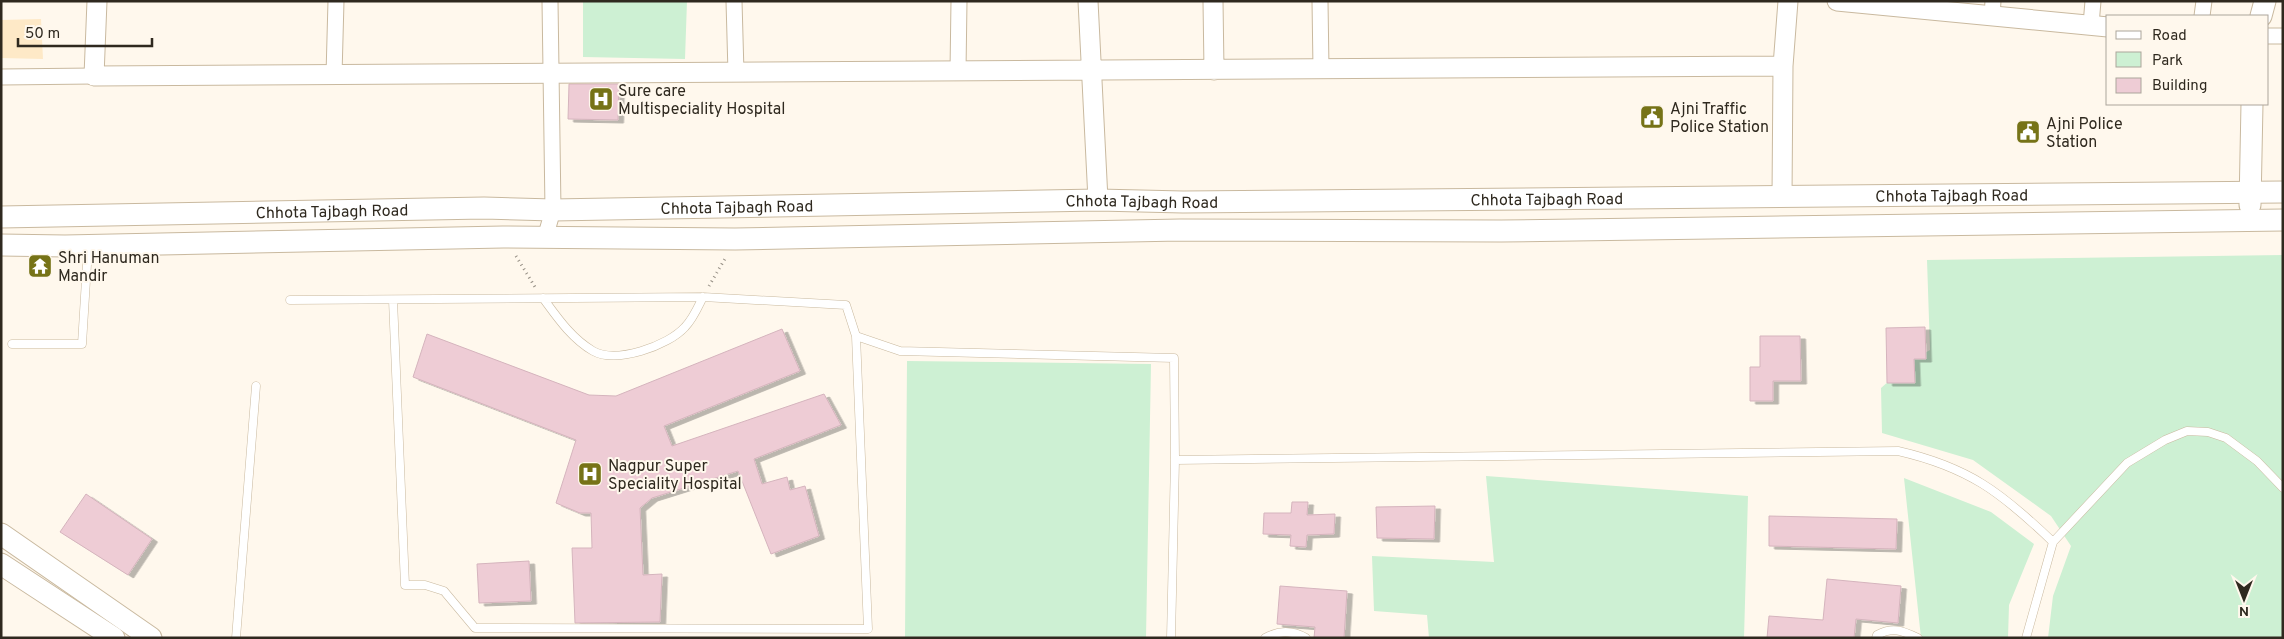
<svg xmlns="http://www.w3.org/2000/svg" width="2284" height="639" font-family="Overpass,sans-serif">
	<defs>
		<filter id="shadow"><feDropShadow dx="5.5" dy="3" stdDeviation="0" flood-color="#0004"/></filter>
	</defs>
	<rect width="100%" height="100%" fill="#fff8ed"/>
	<path fill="#fee9c7" d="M41 19 43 59 1 58V20Z"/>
	<path fill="#cdf0d3" d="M583 1H687L685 59 583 57Z
		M2283 255V638H2048L2053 596 2071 546 2051 516 1973 460 1882 433 1881 388 1914 359 1930 350 1927 260Z
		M907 361 1151 364 1146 638H905Z
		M1486 476 1748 496 1744 638H1429L1427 615 1374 611 1372 556 1494 562Z
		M1904 478 1991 512 2034 544 2009 605 2008 638H1921Z"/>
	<path fill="#eeccd5" stroke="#d5b4bd" filter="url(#shadow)" d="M569 84H619L618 120 568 119Z
		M1925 327 1926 359H1914L1915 383H1887L1886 328Z
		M782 329 800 371 664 426 672 446 824 394 841 425 754 459 762 484 787 477 790 490 805 486 819 536 771 554 738 471 652 498 640 508 643 575 662 574 660 622 575 623 572 548H592L591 513H580L556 503 576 440 413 377 427 334 589 395 616 396Z
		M1760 336H1800L1801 381H1773V401H1750V367H1760Z
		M86 494 152 539 128 575 60 532Z
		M1292 502H1308L1307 515 1335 514 1334 534 1307 535 1306 547 1290 546 1291 535 1263 534 1264 513H1291Z
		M1435 506 1434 539 1377 538 1376 507Z
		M1769 516 1897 519 1896 549 1769 546Z
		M529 561 531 601 479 603 477 564Z
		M1827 579 1901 586 1898 623 1856 619 1854 638H1767L1769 616 1823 620Z
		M1280 586 1347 591 1344 638H1314L1315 627 1277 624Z"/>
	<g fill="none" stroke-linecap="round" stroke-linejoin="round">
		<defs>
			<path id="service" d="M543 298C557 317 571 338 593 351 616 364 668 346 685 327 693 319 698 307 703 297
				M290 300 703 297 846 305 856 336 868 629 475 628 444 591 425 585H405L393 300
				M856 336 900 351 1174 358 1175 460 1171 638
				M12 344H82L88 248
				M1175 460 1898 451C1968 467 2001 492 2053 542L2026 638
				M2053 542 2127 463 2165 440 2187 431 2208 432 2226 438 2257 461 2283 488
				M236 638 256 386
				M1265 638C1279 630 1292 630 1306 638
				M1876 638 1877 635C1893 626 1903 631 1918 638"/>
			<path id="minor" d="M734 1 736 73
				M1320 1 1321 69
				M1992 16 1993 1
				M2202 16 2204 1
				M2091 25 2093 1
				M2268 36H2283
				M958 71 959 1
				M334 75 336 1
				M1 77 94 76
				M545 238 553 210 550 1"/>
			<path id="tertiary" d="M97 1 94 76 1783 66 1782 197
				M1088 1 1098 200
				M1213 1 1214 70
				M1837 1 2108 27
				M1783 66 1788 1"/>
			<g id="secondary">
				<path d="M2261 16 2265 1"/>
				<path d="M2250 205 2252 104"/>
				<path id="s1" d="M1 217 484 208 553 210 1098 200 1183 202 2283 192"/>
				<path d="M1 245 65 246 503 237 735 239 1180 230 1501 231 2283 220"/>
				<path d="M1 534 151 638"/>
				<path d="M1 564 114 638"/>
			</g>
		</defs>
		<use href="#service" stroke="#c9b99f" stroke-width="9"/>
		<use href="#minor" stroke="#c9b99f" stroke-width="17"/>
		<use href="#tertiary" stroke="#c9b99f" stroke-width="21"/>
		<use href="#secondary" stroke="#c9b99f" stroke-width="23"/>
		<path stroke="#979086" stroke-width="3" stroke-dasharray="1 4" stroke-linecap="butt" d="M516 256 535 287
			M709 286 726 257"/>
		<use href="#service" stroke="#fff" stroke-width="8"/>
		<use href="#minor" stroke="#fff" stroke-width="15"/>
		<use href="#tertiary" stroke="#fff" stroke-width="19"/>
		<use href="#secondary" stroke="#fff" stroke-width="21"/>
	</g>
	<defs>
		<symbol id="hospital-square" viewBox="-11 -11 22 22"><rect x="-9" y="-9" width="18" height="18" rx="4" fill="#767317" stroke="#fff8ed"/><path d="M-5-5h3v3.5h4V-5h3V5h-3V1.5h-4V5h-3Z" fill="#fff"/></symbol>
		<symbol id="civic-square" viewBox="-11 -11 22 22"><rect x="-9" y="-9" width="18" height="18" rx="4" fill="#767317" stroke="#fff8ed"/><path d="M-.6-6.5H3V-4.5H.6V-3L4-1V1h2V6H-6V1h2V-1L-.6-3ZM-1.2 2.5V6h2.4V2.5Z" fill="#fff"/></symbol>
		<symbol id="temple-square" viewBox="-11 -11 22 22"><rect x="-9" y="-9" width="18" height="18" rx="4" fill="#767317" stroke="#fff8ed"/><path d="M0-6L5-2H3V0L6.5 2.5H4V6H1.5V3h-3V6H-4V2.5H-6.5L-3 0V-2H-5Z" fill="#fff"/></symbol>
	</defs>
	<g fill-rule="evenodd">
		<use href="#hospital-square" x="587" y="85" width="28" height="28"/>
		<use href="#civic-square" x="1638" y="103" width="28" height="28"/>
		<use href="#civic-square" x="2014" y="118" width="28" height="28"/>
		<use href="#temple-square" x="26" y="252" width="28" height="28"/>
		<use href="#hospital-square" x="576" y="460" width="28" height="28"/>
	</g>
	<g text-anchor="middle" stroke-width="4" stroke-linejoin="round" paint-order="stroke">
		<g font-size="16" fill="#2f291f" stroke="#fff8ed" text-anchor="start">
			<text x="618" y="96">Sure care<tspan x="618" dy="18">Multispeciality Hospital</tspan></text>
			<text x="1670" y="114">Ajni Traffic<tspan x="1670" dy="18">Police Station</tspan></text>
			<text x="2046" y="129">Ajni Police<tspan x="2046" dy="18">Station</tspan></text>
			<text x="58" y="263">Shri Hanuman<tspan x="58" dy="18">Mandir</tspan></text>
			<text x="608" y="471">Nagpur Super<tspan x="608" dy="18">Speciality Hospital</tspan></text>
		</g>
		<g font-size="16" fill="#2f291f" stroke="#fff8ed">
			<text dy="6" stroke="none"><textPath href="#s1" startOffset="1951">Chhota Tajbagh Road</textPath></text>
			<text dy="6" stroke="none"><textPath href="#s1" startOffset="1546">Chhota Tajbagh Road</textPath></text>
			<text dy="6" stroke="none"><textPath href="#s1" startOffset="1141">Chhota Tajbagh Road</textPath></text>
			<text dy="6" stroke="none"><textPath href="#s1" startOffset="736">Chhota Tajbagh Road</textPath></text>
			<text dy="6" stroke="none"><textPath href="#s1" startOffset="331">Chhota Tajbagh Road</textPath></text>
		</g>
	</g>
	<rect width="2284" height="639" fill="none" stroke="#2f291f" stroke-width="5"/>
	<rect x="2106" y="15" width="162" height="90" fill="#fff8ed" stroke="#aca59b"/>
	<rect x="2116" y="31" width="25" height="8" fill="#ffffff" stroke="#aca59b"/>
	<text x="2152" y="40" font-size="15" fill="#2f291f">Road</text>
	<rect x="2116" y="52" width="25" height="15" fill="#cdf0d3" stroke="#aca59b"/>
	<text x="2152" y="65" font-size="15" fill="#2f291f">Park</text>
	<rect x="2116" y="78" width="25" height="15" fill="#eeccd5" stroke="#aca59b"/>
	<text x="2152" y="90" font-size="15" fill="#2f291f">Building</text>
	<g transform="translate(2244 599) rotate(180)" stroke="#fff8ed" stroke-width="4" paint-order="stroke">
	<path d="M0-4L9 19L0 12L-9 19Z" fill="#2f291f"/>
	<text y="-8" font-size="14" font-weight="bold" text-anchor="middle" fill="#2f291f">N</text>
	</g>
	<path d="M18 38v8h134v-8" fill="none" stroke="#2f291f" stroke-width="2.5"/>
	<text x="25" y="38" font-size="15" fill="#2f291f" stroke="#fff8ed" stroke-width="4" paint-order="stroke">50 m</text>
</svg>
